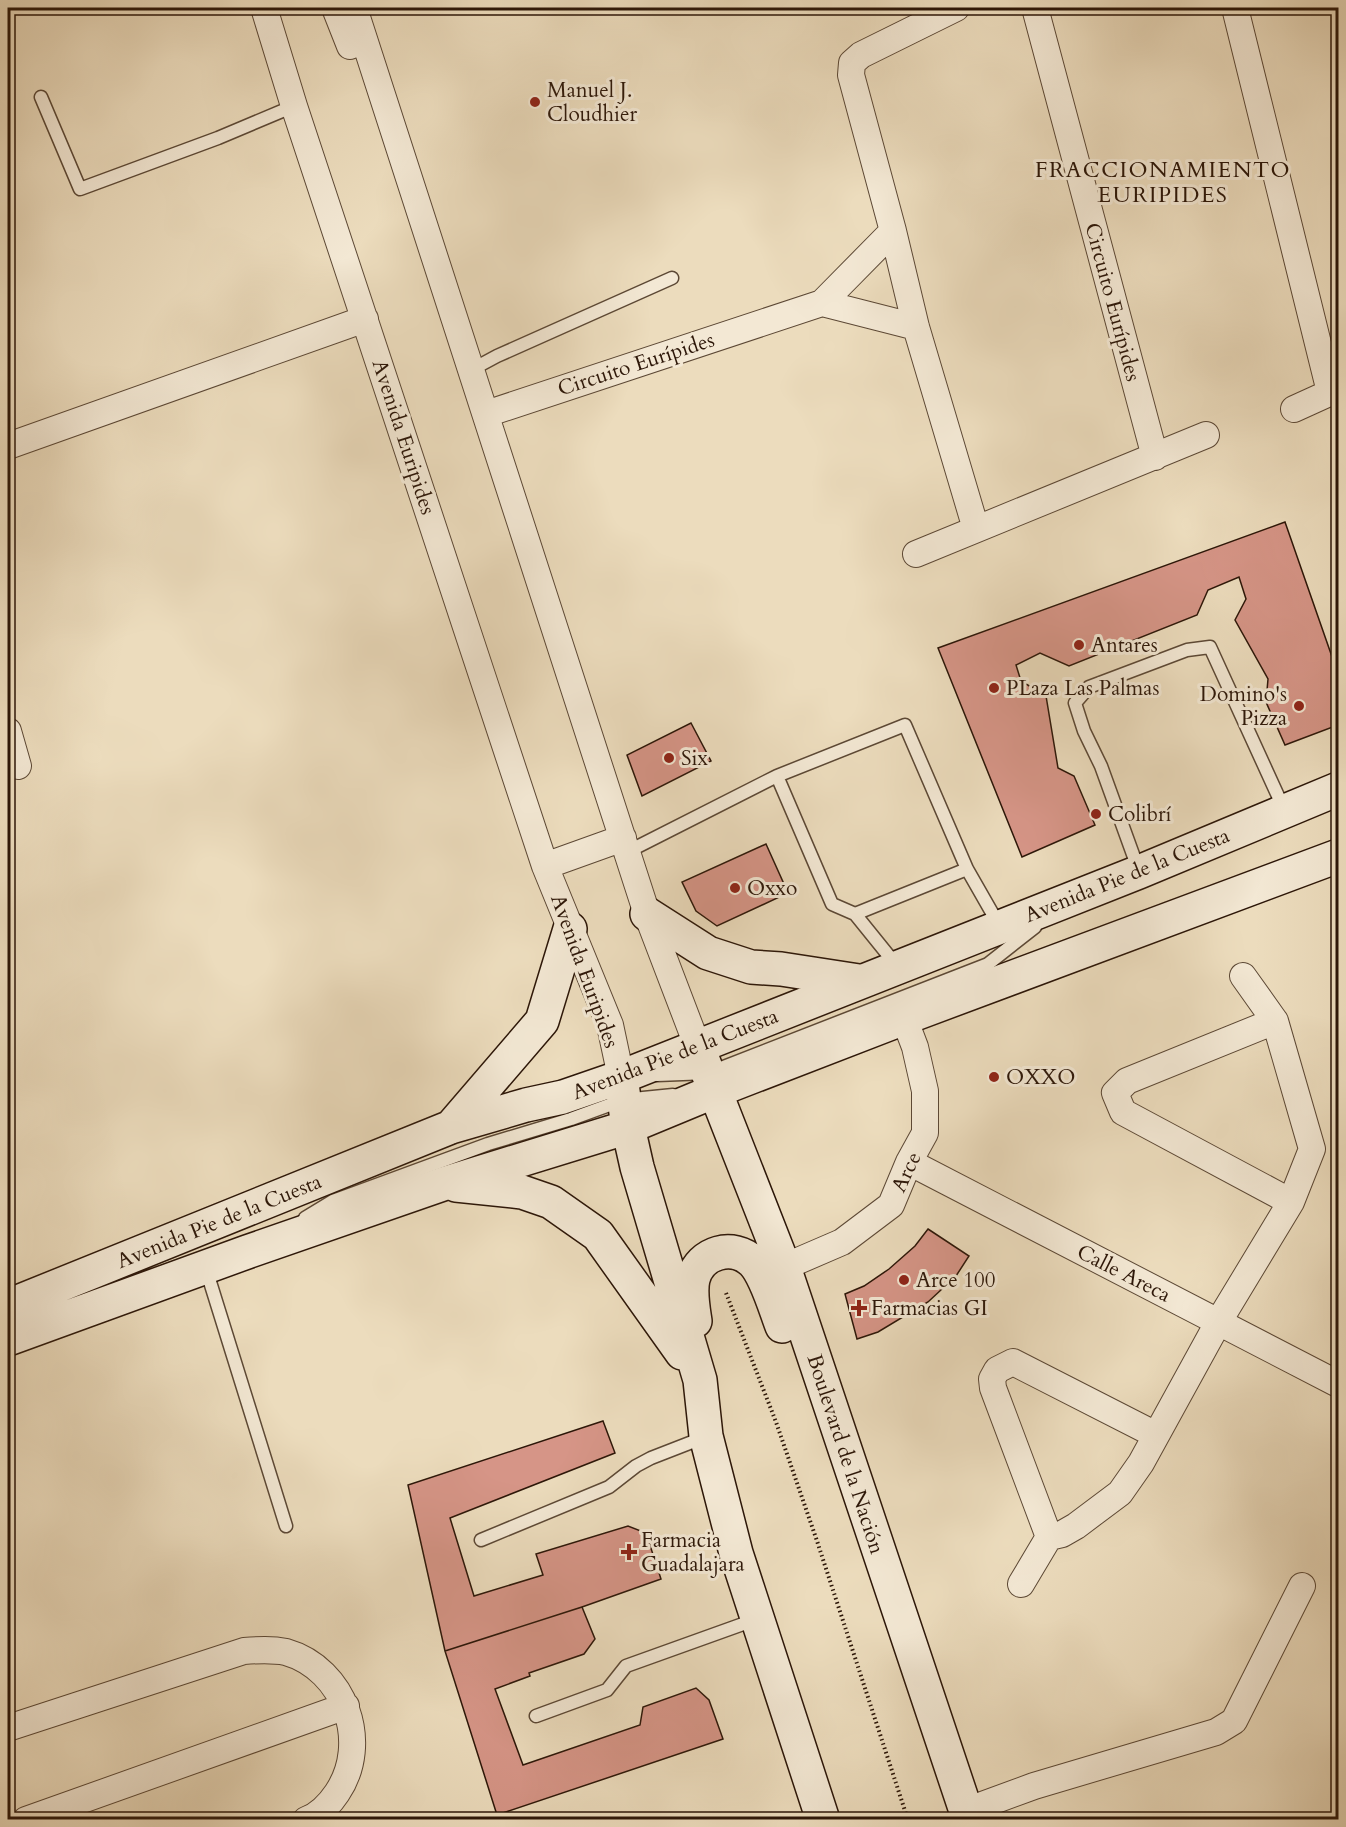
<svg xmlns="http://www.w3.org/2000/svg" width="1346" height="1827" font-family="Cardo,serif">
	<rect width="100%" height="100%" fill="#ecdcbd"/>
	<filter id="stains"><feTurbulence type="fractalNoise" baseFrequency=".00333" numOctaves="4"/><feColorMatrix values="0 0 0 0 .2 0 0 0 0 .09 0 0 0 0 .02 0 0 0 .5 -.17"/></filter>
	<radialGradient id="worn" r=".72"><stop offset=".6" stop-color="#630" stop-opacity="0"/><stop offset="1" stop-color="#630" stop-opacity=".3"/></radialGradient>
	<path fill="#d69587" stroke="#2c1608" stroke-width="1.5" d="M1285 522 1338 674V725L1285 745 1266 702 1268 679 1235 620 1246 599 1239 577 1208 590 1197 615 1069 666 1040 653 1016 665 1021 681 1046 696 1058 768 1074 776 1095 825 1022 857 938 648Z
		M691 723 711 761 642 796 627 755Z
		M766 844 788 893 717 926 696 911 682 882Z
		M928 1229 969 1256 956 1276 928 1302 878 1332 857 1339 845 1294 864 1286 889 1269 915 1246Z
		M603 1421 615 1453 450 1518 474 1596 543 1575 536 1554 628 1526 646 1533 661 1579 582 1607 445 1651 408 1485Z
		M582 1607 595 1639 584 1654 529 1673 530 1676 495 1689 523 1765 640 1725 643 1707 696 1688 709 1700 723 1739 497 1815 445 1651Z"/>
	<g fill="none" stroke-linecap="round" stroke-linejoin="round">
		<defs>
			<path id="lane" d="M41 97 80 189 218 138 294 106
				M471 370 497 356 672 278
				M627 852 777 776
				M1139 871 1101 766 1084 731 1075 703 1089 687 1187 650 1210 647 1284 809
				M855 914 967 869
				M897 966 855 914 832 904 777 776 905 725 967 869 999 925
				M657 1075 708 1073 988 964 1035 927
				M305 1218 333 1201 488 1144 571 1119 623 1100 673 1095
				M206 1269 286 1526
				M481 1540 609 1487 636 1466 651 1458 705 1437
				M536 1716 607 1690 626 1666 757 1619"/>
			<path id="street" d="M264 8 294 106 545 866 610 1025 621 1077
				M335 8 350 46
				M354 8 647 914 697 1045
				M956 8 861 55 852 63 851 75 893 231 916 327 976 529
				M1035 8 1155 457
				M1235 8 1330 392
				M822 303 916 327
				M1294 409 1338 389
				M486 414 822 303 893 231
				M8 446 365 319
				M916 554 1206 435
				M8 731 18 766
				M545 866 623 838
				M1275 1021 1127 1081 1115 1093 1123 1112 1291 1202
				M909 1162 1338 1384
				M784 1267 842 1242 891 1205 909 1162 925 1133V1091L915 1047 904 1018
				M1049 1537 993 1388 992 1379 997 1370 1013 1362 1156 1435
				M1021 1584 1049 1537 1062 1534 1076 1526 1120 1493 1141 1463 1219 1321 1291 1202 1312 1149 1275 1021 1243 976
				M8 1728 244 1651C258 1650 272 1649 286 1652 345 1669 371 1743 337 1793 329 1805 319 1815 306 1820
				M966 1811 1034 1786 1216 1732 1234 1721 1302 1586
				M26 1820 346 1706"/>
			<path id="secondary" d="M647 914 708 953 751 967 781 969 859 981
				M697 1045 784 1267 969 1820
				M621 1077 628 1127 637 1167 700 1380 706 1436 736 1553 823 1820
				M451 1127 542 1021 570 929
				M456 1185 522 1192 551 1202 598 1235 682 1353
				M8 1306 451 1127 526 1105 563 1097 621 1077 1139 872 1338 789
				M695 1321C693 1308 690 1292 693 1279 700 1252 733 1243 753 1262 766 1275 775 1308 782 1326
				M8 1339 247 1252 443 1184 628 1127 715 1091 904 1018 1338 856"/>
		</defs>
		<use href="#lane" stroke="#5c4835" stroke-width="15"/>
		<use href="#street" stroke="#5c4835" stroke-width="28"/>
		<use href="#secondary" stroke="#2c1608" stroke-width="36"/>
		<path stroke="#2c1608" stroke-width="4" stroke-dasharray="1.5 3" stroke-linecap="butt" d="M726 1293 776 1422 817 1541 908 1820"/>
		<use href="#lane" stroke="#f3e8d4" stroke-width="12"/>
		<use href="#street" stroke="#f3e8d4" stroke-width="26"/>
		<use href="#secondary" stroke="#f3e8d4" stroke-width="33"/>
	</g>
	<g fill="#8f2418" stroke="#f3e8d4" stroke-width="2">
		<circle cx="535" cy="102" r="6"/>
		<circle cx="1079" cy="645" r="6"/>
		<circle cx="994" cy="688" r="6"/>
		<circle cx="1299" cy="706" r="6"/>
		<circle cx="669" cy="758" r="6"/>
		<circle cx="1096" cy="814" r="6"/>
		<circle cx="735" cy="888" r="6"/>
		<circle cx="994" cy="1077" r="6"/>
		<circle cx="904" cy="1280" r="6"/>
		<path d="M856 1299h6v6h6v6h-6v6h-6v-6h-6v-6h6z"/>
		<path d="M626 1543h6v6h6v6h-6v6h-6v-6h-6v-6h6z"/>
	</g>
	<g text-anchor="middle" stroke-width="6" stroke-linejoin="round" paint-order="stroke">
		<g font-size="21" fill="#2c1608" stroke="#f3e8d4" text-anchor="start">
			<text x="547" y="97">Manuel J.<tspan x="547" dy="24">Cloudhier</tspan></text>
			<text x="1091" y="652">Antares</text>
			<text x="1006" y="695">PLaza Las Palmas</text>
			<text x="1287" y="701" text-anchor="end">Domino's<tspan x="1287" dy="24">Pizza</tspan></text>
			<text x="681" y="765">Six</text>
			<text x="1108" y="821">Colibrí</text>
			<text x="747" y="895">Oxxo</text>
			<text x="1006" y="1084">OXXO</text>
			<text x="916" y="1287">Arce 100</text>
			<text x="871" y="1315">Farmacias GI</text>
			<text x="641" y="1547">Farmacia<tspan x="641" dy="24">Guadalajara</tspan></text>
		</g>
		<g font-size="21" fill="#2c1608" stroke="#f3e8d4">
			<text transform="translate(1113 302) rotate(75)" y="7">Circuito Eurípides</text>
			<text transform="translate(636 364) rotate(-18)" y="7">Circuito Eurípides</text>
			<text transform="translate(404 437) rotate(72)" y="7">Avenida Euripides</text>
			<text transform="translate(1127 875) rotate(-22)" y="7">Avenida Pie de la Cuesta</text>
			<text transform="translate(585 971) rotate(70)" y="7">Avenida Euripides</text>
			<text transform="translate(675 1054) rotate(-21)" y="7">Avenida Pie de la Cuesta</text>
			<text transform="translate(906 1172) rotate(-65)" y="7">Arce</text>
			<text transform="translate(219 1221) rotate(-22)" y="7">Avenida Pie de la Cuesta</text>
			<text transform="translate(1124 1273) rotate(27)" y="7">Calle Areca</text>
			<text transform="translate(846 1454) rotate(72)" y="7">Boulevard de la Nación</text>
		</g>
		<g font-size="22" letter-spacing="1.5" fill="#2c1608" stroke="#f3e8d4">
			<text x="1163" y="177">FRACCIONAMIENTO<tspan x="1163" dy="25">EURIPIDES</tspan></text>
		</g>
	</g>
	<rect width="1346" height="1827" fill="none" stroke="#ecdcbd" stroke-width="30"/>
	<rect x="9" y="9" width="1328" height="1809" fill="none" stroke="#2c1608" stroke-width="3"/>
	<rect x="15" y="15" width="1316" height="1797" fill="none" stroke="#2c1608" stroke-width="1.5"/>
	<rect width="100%" height="100%" filter="url(#stains)"/>
	<rect width="100%" height="100%" fill="url(#worn)"/>
</svg>
